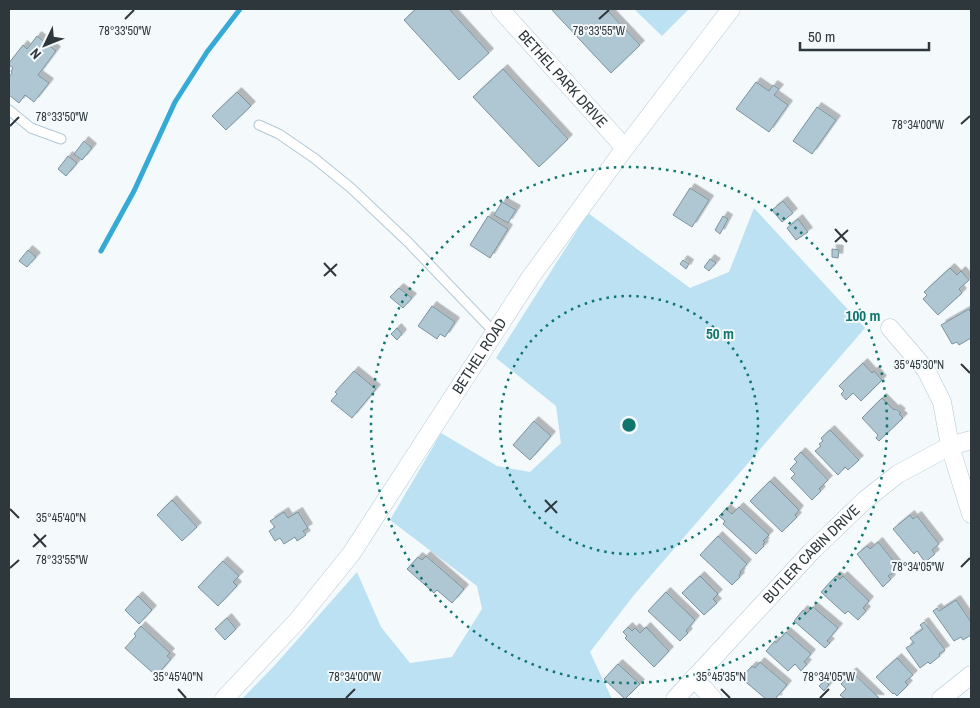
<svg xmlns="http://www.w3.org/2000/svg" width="980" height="708" font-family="'Archivo Narrow',sans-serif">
	<defs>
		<filter id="shadow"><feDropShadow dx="4.5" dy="-4.5" stdDeviation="0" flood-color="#0004"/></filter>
	</defs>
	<rect width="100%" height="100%" fill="#f4f9fc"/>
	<path fill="#bbe1f3" d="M634 9H689L662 36Z
		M754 208 865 328 634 595 590 652 612 699H242L275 665 357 572 381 627 410 663 452 657 482 609 477 586 390 520 441 433 497 466 530 472 561 443 556 406 496 358 588 213 690 288 729 272Z"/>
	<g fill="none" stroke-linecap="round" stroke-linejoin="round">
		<path stroke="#36aad6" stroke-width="5" d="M101 251 134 191 175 102 207 52 240 9"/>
	</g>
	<path fill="#aec7d3" stroke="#7b939e" filter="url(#shadow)" d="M416 9H449L489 53 459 80 404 20Z
		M551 9H606L640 45 611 73Z
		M37 36 56 51 38 75 49 83 34 102 25 95 19 103 9 95V77L12 73 11 71 13 68 9 65V63L23 45 27 49Z
		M503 69 568 139 539 167 473 97Z
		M756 82 769 91 773 85 779 89 774 95 788 105 769 132 736 109Z
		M237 92 251 106 226 130 212 116Z
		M817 107 836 120 812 154 793 141Z
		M84 141 92 148 82 160 74 154Z
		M68 156 77 163 66 176 58 169Z
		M690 188 709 200 692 227 673 215Z
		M783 201 793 213 782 222 772 210Z
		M502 202 516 210 508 223 494 215Z
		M488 216 508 229 490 258 470 245Z
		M723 216 728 219 720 234 715 230Z
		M798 219 808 232 796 240 787 228Z
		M832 249 839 250 838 258 832 257Z
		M28 250 36 257 27 267 19 261Z
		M710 259 716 263 709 271 704 267Z
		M683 260 689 264 686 269 680 264Z
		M950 268 957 275 961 271 969 280 959 289 962 293 938 315 923 299 927 295 924 292Z
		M399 288 412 298 403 308 390 297Z
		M432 306 455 322 445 337 440 334 437 339 418 326Z
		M969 309 971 313V338L959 345 957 342 952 344 941 325Z
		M397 328 402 334 397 340 391 334Z
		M863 363 872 373 874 371 882 380 861 401 853 393 846 400 841 394 844 391 839 386Z
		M354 371 376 389 352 418 331 401 337 394 335 392Z
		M882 398 894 410 896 409 901 413 899 414 903 418 879 441 876 438 878 435 862 418Z
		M534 421 551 436 530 460 513 445Z
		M830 430 859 460 848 470 845 467 838 475 815 451 821 446 819 444 823 441 821 438Z
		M801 452 828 480 819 489 821 491 812 500 791 478 795 474 790 469 797 462 794 459Z
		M770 481 799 510 795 515 797 517 782 532 750 501Z
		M172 500 197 527 182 541 157 515Z
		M739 507 769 535 763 541 765 542 763 544 764 546 756 554 723 524 725 521 719 516 726 509 732 514Z
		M284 512 288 518 298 512 308 528 303 531 306 535 297 541 295 537 284 544 280 538 275 541 269 531 275 527 270 521Z
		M910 515 913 519 917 516 939 544 932 550 935 554 925 562 917 551 914 554 893 529Z
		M718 536 747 564 740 572 741 573 739 575 740 577 732 585 700 555Z
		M878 542 899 568 888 576 891 579 883 587 857 554 867 546 870 549Z
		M426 556 464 589 452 603 437 590 434 593 407 569 418 557 422 560Z
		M223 561 239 576 233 582 237 586 218 606 198 587Z
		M700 576 718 594 713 599 717 603 704 615 682 593Z
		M836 576 840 579 843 576 869 601 863 608 866 611 858 620 848 611 845 614 821 592Z
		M666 592 695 620 686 631 688 633 680 641 648 611Z
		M138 596 152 610 139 624 125 610Z
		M956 600 971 622V635L963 640 961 637 954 641 933 611 937 608 939 611Z
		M813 607 838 628 827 641 830 643 825 648 794 621 803 610 807 613Z
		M227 618 236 629 225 640 215 629Z
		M924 622 945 650 939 654 940 656 930 664 928 662 920 668 906 648 914 643 910 638 923 629 920 625Z
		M141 626 170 653 167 656 171 659 158 674 155 671 153 673 125 648 136 636 134 634Z
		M628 627 632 631 635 628 640 633 646 627 669 651 654 667 625 638 627 636 623 632Z
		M786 632 811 654 804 662 807 664 801 671 795 664 788 671 766 651 775 641 776 643Z
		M897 658 913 675 905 682 908 685 897 696 894 693 893 694 876 677Z
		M760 662 787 685 776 698 778 699H766L741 678 752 666 755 668Z
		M618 664 640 684 625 699 604 679Z
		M852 672 880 699H845L840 695 846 689 841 684Z
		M825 681 829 685 824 691 819 686Z"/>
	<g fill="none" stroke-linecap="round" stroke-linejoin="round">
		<defs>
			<path id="lane" d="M9 110 31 128 61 139
				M259 125 279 134 314 158 351 188 408 242 495 333"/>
			<g id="street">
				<path id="s1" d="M500 9 625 148"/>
				<path d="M890 328 926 370 942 402 950 446 971 514"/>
				<path d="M694 678 713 699"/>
				<path id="s2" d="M224 699 297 621 351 554 530 278 625 148 731 9"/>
				<path id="s3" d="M675 699 811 552 865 500 898 474 950 446 971 440"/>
				<path d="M941 699 971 675"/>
			</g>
		</defs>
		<use href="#lane" stroke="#b1c9d6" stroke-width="11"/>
		<use href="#street" stroke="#b1c9d6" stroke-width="19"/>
		<use href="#lane" stroke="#fff" stroke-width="9"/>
		<use href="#street" stroke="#fff" stroke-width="18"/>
	</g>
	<path fill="none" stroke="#2d373c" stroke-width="2" d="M125 19 134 10M599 19 609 10M961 124 970 116M10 126 19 117M835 229 847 242M835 242 848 230M324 263 336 276M324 276 337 264M961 364 970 373M545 500 557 513M10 509 19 518M545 512 557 501M34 534 46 547M33 547 46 535M961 567 970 558M10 568 19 560M178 689 186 698M721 689 730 698M346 698 355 689M820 698 829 689"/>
	<g fill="none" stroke="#0f766e" stroke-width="2.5" stroke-dasharray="2.5 5">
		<circle cx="629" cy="425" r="129"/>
		<circle cx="629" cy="425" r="258"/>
	</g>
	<g text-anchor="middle" stroke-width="4" stroke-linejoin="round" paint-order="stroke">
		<g font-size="15" fill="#2d373c" stroke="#f4f9fc">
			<text dy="5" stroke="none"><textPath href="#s1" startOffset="94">BETHEL PARK DRIVE</textPath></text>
			<text dy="5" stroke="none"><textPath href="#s2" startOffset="429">BETHEL ROAD</textPath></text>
			<text dy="5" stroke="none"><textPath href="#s3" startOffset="199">BUTLER CABIN DRIVE</textPath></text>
		</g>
	</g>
	<g font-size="12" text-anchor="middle" fill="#2d373c" stroke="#f4f9fc" stroke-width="4" stroke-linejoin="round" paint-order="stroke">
		<text x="125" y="35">78°33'50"W</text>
		<text x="599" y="35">78°33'55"W</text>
		<text x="62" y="121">78°33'50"W</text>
		<text x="918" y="129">78°34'00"W</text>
		<text x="919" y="369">35°45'30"N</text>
		<text x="61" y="522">35°45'40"N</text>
		<text x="62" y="564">78°33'55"W</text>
		<text x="918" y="571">78°34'05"W</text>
		<text x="178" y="681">35°45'40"N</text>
		<text x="721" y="681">35°45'35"N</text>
		<text x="355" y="681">78°34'00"W</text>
		<text x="829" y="681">78°34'05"W</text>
	</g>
	<circle cx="629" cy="425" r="8" fill="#0f766e" stroke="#f4f9fc" stroke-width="2.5"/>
	<g font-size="15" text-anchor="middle" font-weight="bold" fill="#0f766e" stroke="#f4f9fc" stroke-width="4" stroke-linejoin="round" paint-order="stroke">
		<text x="863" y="321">100 m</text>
		<text x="720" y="339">50 m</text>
	</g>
	<rect width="980" height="708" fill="none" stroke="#2d373c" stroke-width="20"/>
	<g transform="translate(45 45) rotate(227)" stroke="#f4f9fc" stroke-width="4" paint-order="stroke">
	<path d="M0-4L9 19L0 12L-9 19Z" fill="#2d373c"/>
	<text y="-8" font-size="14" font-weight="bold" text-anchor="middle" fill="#2d373c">N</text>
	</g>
	<path d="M800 42v8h129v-8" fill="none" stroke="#2d373c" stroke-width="2.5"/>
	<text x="808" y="42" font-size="15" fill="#2d373c" stroke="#f4f9fc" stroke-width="4" paint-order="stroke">50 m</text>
</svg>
